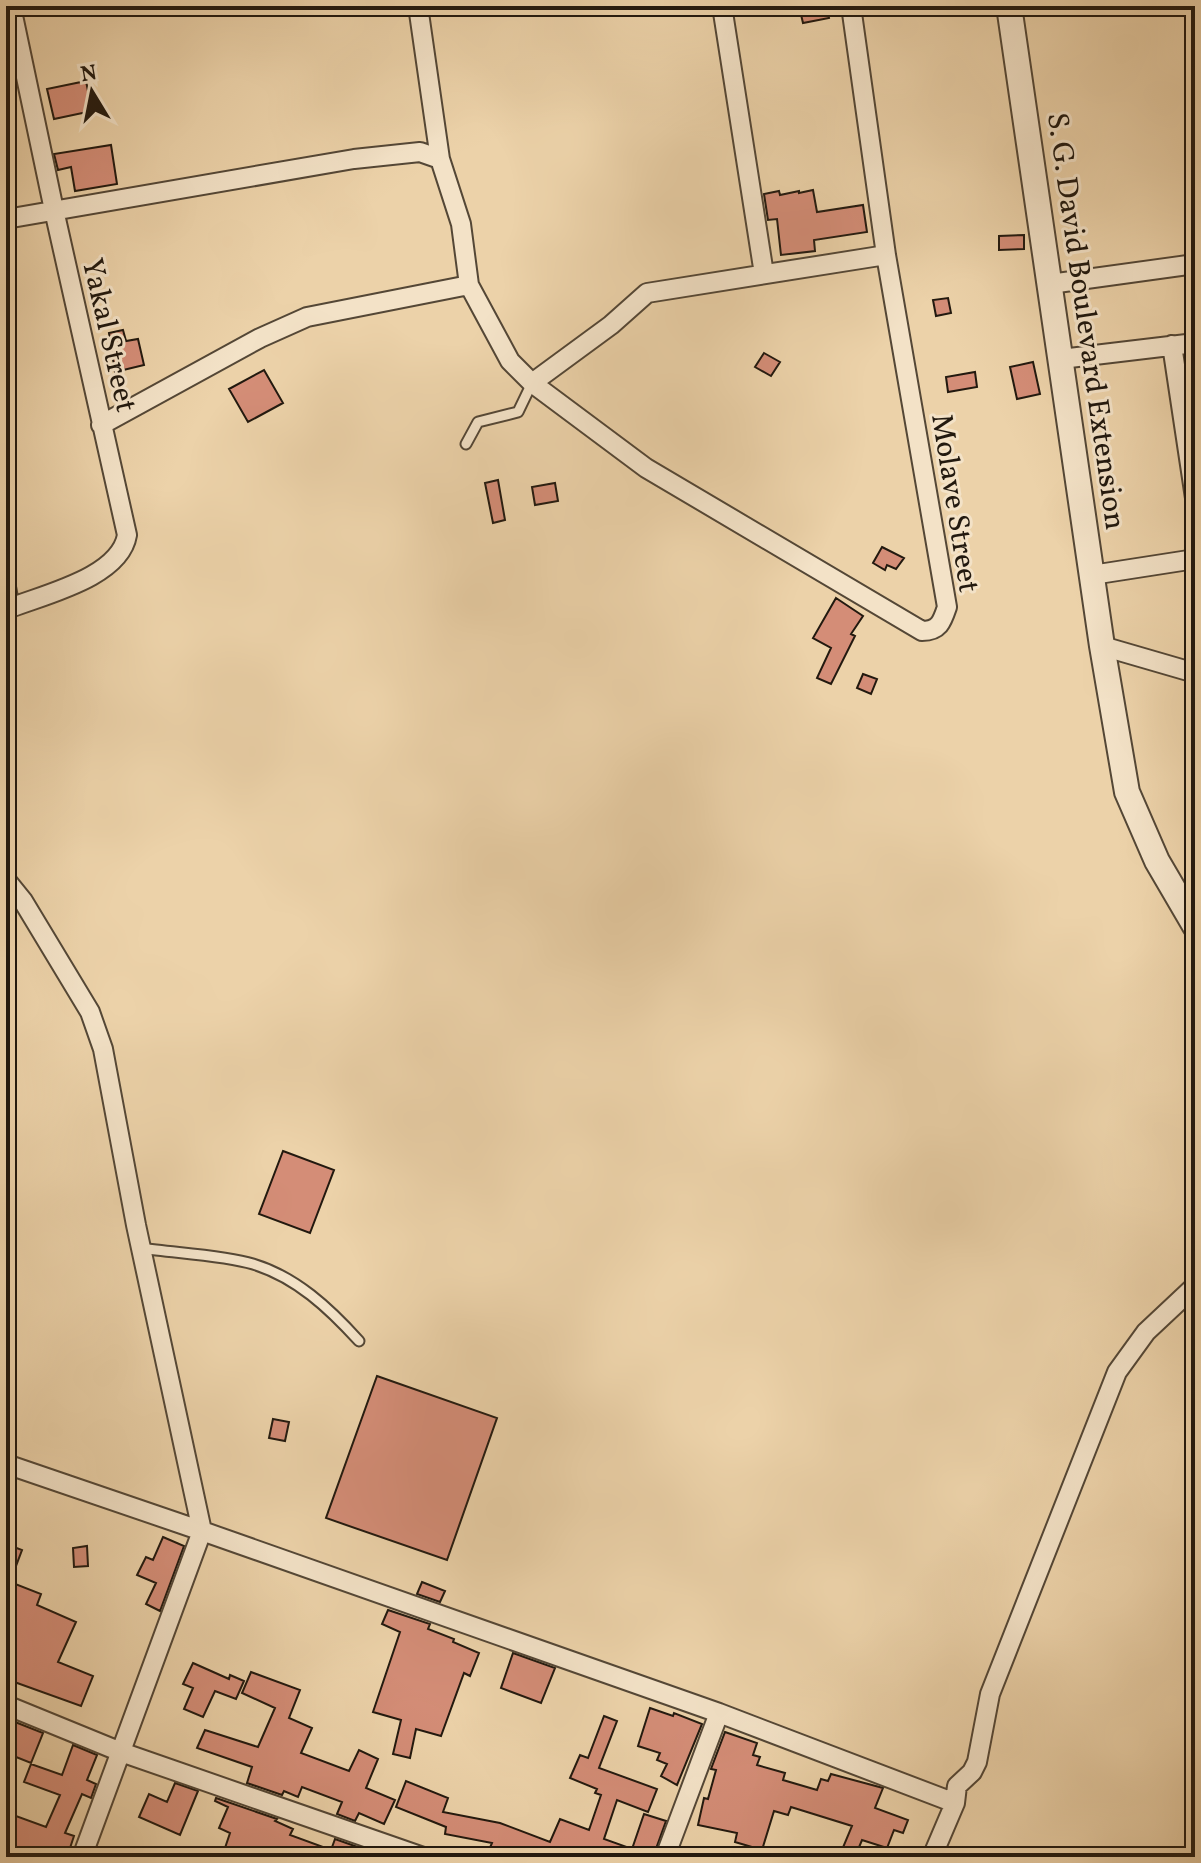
<svg xmlns="http://www.w3.org/2000/svg" width="1201" height="1863" font-family="Vollkorn,serif">
	<rect width="100%" height="100%" fill="#ecd2a9"/>
	<filter id="stains"><feTurbulence type="fractalNoise" baseFrequency=".0025" numOctaves="4"/><feColorMatrix values="0 0 0 0 .2 0 0 0 0 .09 0 0 0 0 .02 0 0 0 .5 -.17"/></filter>
	<radialGradient id="worn" r=".72"><stop offset=".6" stop-color="#630" stop-opacity="0"/><stop offset="1" stop-color="#630" stop-opacity=".3"/></radialGradient>
	<path fill="#d48d77" stroke="#22190f" stroke-width="2" d="M799 6H827L829 18 803 23Z
		M86 81 92 111 54 119 47 89Z
		M111 145 117 184 75 191 71 167 58 170 54 154Z
		M813 190 817 212 863 205 867 232 814 240 815 251 781 255 777 219 768 220 764 194 779 191 780 195 799 191V193Z
		M1024 235V249L999 250V236Z
		M948 298 951 313 936 316 933 300Z
		M123 330 126 341 138 339 144 365 115 372 109 333Z
		M764 353 780 362 771 376 755 367Z
		M1033 362 1040 394 1017 399 1010 367Z
		M264 370 283 403 248 422 229 389Z
		M975 372 977 387 948 392 946 377Z
		M498 480 505 520 493 523 485 483Z
		M555 483 558 501 535 505 532 487Z
		M882 547 904 558 896 569 887 565 885 570 873 563Z
		M836 598 863 616 851 634 855 636 831 684 817 678 831 648 813 638Z
		M863 674 877 679 871 694 857 688Z
		M283 1151 334 1170 310 1233 259 1214Z
		M377 1376 497 1418 447 1560 326 1518Z
		M273 1419 289 1422 285 1441 269 1438Z
		M163 1537 184 1546 160 1611 146 1604 156 1583 137 1575 146 1557 153 1560Z
		M6 1544 22 1550 10 1582 41 1594 37 1605 76 1622 58 1662 93 1676 81 1706 6 1679Z
		M87 1546 88 1566 74 1567 73 1548Z
		M422 1582 445 1591 440 1602 417 1594Z
		M388 1610 430 1624 428 1629 454 1639 453 1642 479 1653 470 1676 464 1673 441 1736 416 1729 410 1758 393 1754 401 1720 373 1712 400 1632 382 1624Z
		M513 1653 555 1668 541 1703 501 1688Z
		M193 1663 229 1679 230 1675 244 1681 236 1699 215 1691 203 1717 184 1709 193 1688 183 1684Z
		M251 1672 300 1690 289 1718 312 1728 301 1753 349 1771 359 1750 378 1759 366 1788 395 1800 384 1824 359 1813 355 1821 337 1814 342 1802 302 1787 298 1797 284 1791 282 1795 247 1783 252 1767 197 1748 205 1730 258 1747 275 1708 242 1693Z
		M650 1708 673 1716 674 1713 702 1724 677 1785 661 1776 667 1764 657 1760 660 1753 638 1746Z
		M604 1716 617 1721 599 1768 657 1789 648 1812 617 1800 604 1839 632 1849 644 1814 666 1821 653 1857H486L492 1843 445 1834 446 1827 396 1807 406 1781 448 1798 443 1812 500 1823 550 1842 560 1819 589 1830 601 1795 595 1793 597 1789 570 1778 580 1755 588 1758Z
		M10 1720 43 1733 31 1763 6 1753V1731Z
		M725 1732 757 1743 753 1755 760 1757 757 1765 785 1773 783 1780 817 1790 821 1779 828 1781 831 1774 883 1788 875 1808 908 1820 903 1833 894 1830 887 1848 862 1840 855 1857H839L852 1826 791 1807 788 1815 774 1811 762 1850 735 1842 737 1833 698 1825 704 1798 708 1799 716 1770 711 1769Z
		M73 1745 97 1755 87 1780 96 1784 91 1798 82 1794 65 1833 74 1836 67 1857H6V1844L16 1816 46 1827 60 1795 24 1782 31 1764 62 1775Z
		M175 1783 198 1791 180 1835 139 1817 149 1794 167 1802Z
		M216 1798 277 1819 275 1821 293 1829 290 1835 331 1850 335 1839 386 1857H222L230 1833 219 1828 228 1807 215 1801Z"/>
	<g fill="none" stroke-linecap="round" stroke-linejoin="round">
		<defs>
			<path id="service" d="M466 444 478 422 518 412 532 383
				M141 1248C174 1253 223 1255 253 1264 296 1277 329 1308 359 1341"/>
			<path id="minor" d="M418 6 440 159 461 224 469 285 510 361 532 383 646 468 922 631C939 631 942 622 947 607L886 255 851 6
				M722 6 764 274
				M6 219 354 159 420 152 440 159
				M1050 284 1195 264
				M1172 345 1195 498
				M1061 359 1195 343
				M532 383 611 325 647 293 886 255
				M101 425 260 338 307 317 469 285
				M1092 575 1195 559
				M6 587 10 608
				M10 608C46 594 120 577 127 535L54 210 11 6
				M1102 646 1195 673
				M6 880 23 901 90 1012 103 1049 136 1225 202 1531
				M6 1464 202 1531
				M6 1705 121 1752 423 1857
				M955 1803 957 1786 972 1772 977 1762 990 1694 1117 1372 1146 1332 1195 1286
				M82 1857 202 1531 719 1713 955 1803 932 1857
				M665 1857 719 1713"/>
			<path id="tertiary" d="M1009 6 1102 646 1127 792 1157 861 1195 926"/>
		</defs>
		<use href="#service" stroke="#544736" stroke-width="13"/>
		<use href="#minor" stroke="#544736" stroke-width="22"/>
		<use href="#tertiary" stroke="#544736" stroke-width="28"/>
		<use href="#service" stroke="#f3e2c7" stroke-width="9"/>
		<use href="#minor" stroke="#f3e2c7" stroke-width="18"/>
		<use href="#tertiary" stroke="#f3e2c7" stroke-width="24"/>
	</g>
	<g text-anchor="middle" stroke-width="6" stroke-linejoin="round" paint-order="stroke">
		<g font-size="30" fill="#22190f" stroke="#f3e2c7">
			<text transform="translate(1087 321) rotate(82)" y="10">S. G. David Boulevard Extension</text>
			<text transform="translate(110 335) rotate(77)" y="10">Yakal Street</text>
			<text transform="translate(956 503) rotate(81)" y="10">Molave Street</text>
		</g>
	</g>
	<rect width="1201" height="1863" fill="none" stroke="#ecd2a9" stroke-width="32"/>
	<rect x="8" y="8" width="1185" height="1847" fill="none" stroke="#22190f" stroke-width="4"/>
	<rect x="16" y="16" width="1169" height="1831" fill="none" stroke="#22190f" stroke-width="2"/>
	<g transform="translate(92 92) rotate(350)" stroke="#f3e2c7" stroke-width="6" paint-order="stroke">
	<path d="M0-6L14 30L0 20L-14 30Z" fill="#22190f"/>
	<text y="-12" font-size="22" font-weight="bold" text-anchor="middle" fill="#22190f">N</text>
	</g>
	<rect width="100%" height="100%" filter="url(#stains)"/>
	<rect width="100%" height="100%" fill="url(#worn)"/>
</svg>
